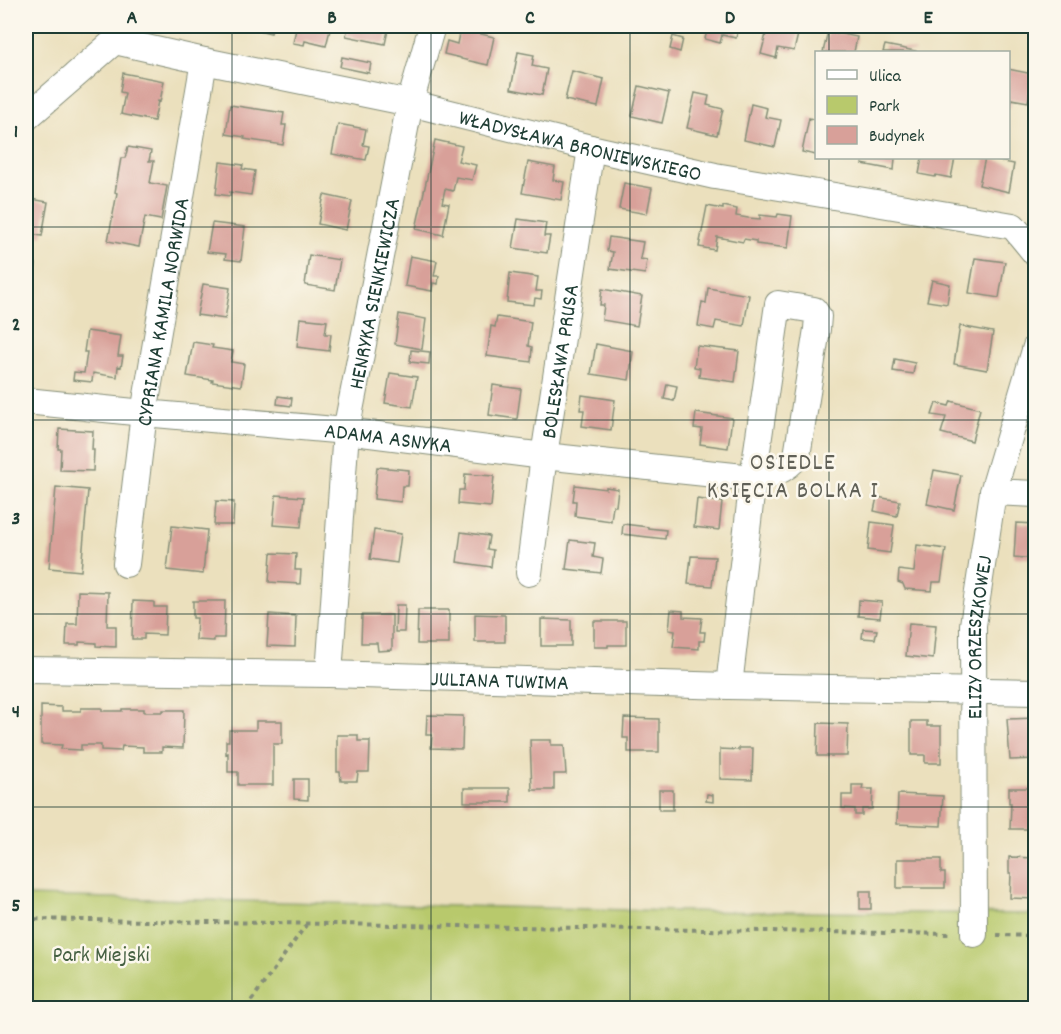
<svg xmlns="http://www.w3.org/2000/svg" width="1061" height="1034" font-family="Dekko,sans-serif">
	<rect width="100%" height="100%" fill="#fbf7ec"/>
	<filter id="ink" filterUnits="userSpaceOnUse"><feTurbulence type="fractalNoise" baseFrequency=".0167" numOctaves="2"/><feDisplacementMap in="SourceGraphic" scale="12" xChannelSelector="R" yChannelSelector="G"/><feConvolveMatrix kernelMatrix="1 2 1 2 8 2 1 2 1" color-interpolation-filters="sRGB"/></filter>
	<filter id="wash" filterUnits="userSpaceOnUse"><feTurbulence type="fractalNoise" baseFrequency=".008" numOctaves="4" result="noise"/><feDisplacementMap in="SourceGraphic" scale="24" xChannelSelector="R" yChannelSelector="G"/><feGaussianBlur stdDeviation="1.35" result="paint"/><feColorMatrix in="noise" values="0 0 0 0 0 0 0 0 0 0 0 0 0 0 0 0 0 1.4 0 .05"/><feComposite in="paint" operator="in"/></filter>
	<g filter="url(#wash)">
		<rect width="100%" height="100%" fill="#ebe0bd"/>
		<path fill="#b8c96c" stroke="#6c8350" stroke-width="1.5" d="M26 896 675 911 1035 914V1008H26Z"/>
		<g id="blocks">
			<path fill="#d8a099" d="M234 26H273L271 33 246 27V29Z
				M286 26H331L326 46 305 41 304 45 293 43 296 29Z
				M348 26H389L385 44 346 36Z
				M708 26H739L736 38 722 35 720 43 705 39Z
				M768 26H800L794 51 778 48 776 58 761 54Z
				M460 29 494 37 488 65 461 59V58L444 54 447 41 457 44Z
				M828 31 857 37 854 52H823Z
				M673 36 683 39 680 52 670 49Z
				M885 45 916 51V52H883Z
				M518 52 534 55 532 66 547 69 542 95 511 89Z
				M342 57 371 63 369 73 340 67Z
				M1008 69 1033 74 1028 102 1011 99 1010 108H1008Z
				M572 71 604 79 598 107 565 100Z
				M123 73 164 81 160 102 158 101 154 121 121 114 125 93 120 92Z
				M639 86 669 93 662 123 632 116Z
				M695 93 709 96 707 105 723 109 717 135 687 128Z
				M751 104 767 108 765 117 781 120 775 147 744 140Z
				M230 105 284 113 282 125H286L283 145 244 139 245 137 226 134Z
				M809 118 816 120V155L802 152Z
				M338 124 366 129 363 145 369 146 366 160 332 154Z
				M435 140 462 146 458 161 476 165 472 180 456 177 453 191 445 189 442 203 449 204 443 235 416 229Z
				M128 147 151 151 149 161H154L150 183 167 186 161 220 145 217 139 247 108 241 117 193 115 192 121 158H125Z
				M864 158H895L894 170 862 164Z
				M922 158H955L951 178 936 175 935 177 919 174Z
				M985 158 1014 164 1009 192 979 185Z
				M220 162 243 165 242 169 255 171 251 195 230 192V196L216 194Z
				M528 162 555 167 553 180 564 182 561 200 522 193Z
				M624 183 652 188 647 214 619 209Z
				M324 195 352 201 346 230 318 224Z
				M26 198 48 202 42 236 26 233Z
				M707 206 723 209V206L737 209 736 216 748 218 760 219V215L777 217 778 214 792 216 788 248 756 244V241L744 239 743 242 717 237 715 250 699 247Z
				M518 219 546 223 544 236H550L547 253 513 248Z
				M212 223 245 227 241 261 225 259 226 254 207 252Z
				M609 237 643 242 640 259 647 260 645 274 610 269 613 252 607 251Z
				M309 255 340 260 335 290 305 285Z
				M410 256 437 261 434 276H439L438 284 433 283 432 291 405 286Z
				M975 258 1005 262 999 298 969 293Z
				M26 263 36 264 30 303H26Z
				M510 273 538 277 536 291H542L541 299 535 298 534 305 507 302Z
				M932 280 950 284 947 304 927 301Z
				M203 284 230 288 225 319 197 315Z
				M708 288 749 295 744 326 716 321 714 329 698 326 702 302 706 303Z
				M602 289 642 296 637 326 602 320 604 305H600Z
				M399 314 426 319 422 349 395 344Z
				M497 317 531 322 528 346 532 347 531 362 487 356 491 326 495 327Z
				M300 318 327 321 325 334H331L329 351 297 347Z
				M960 326 993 332 987 370 954 364Z
				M26 327 30 328 27 356H26Z
				M87 331 121 336 118 356H123L121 367 118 366 117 377 93 373 92 382 73 380 74 372 84 373 87 352H84Z
				M193 342 213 345 212 348 233 351 231 362 244 364 241 386 212 382 213 380 187 376Z
				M596 344 633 351 629 380 591 374Z
				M697 346 739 351 735 382 699 377 700 368 694 367Z
				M411 350 430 352 429 364 410 362Z
				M895 359 915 363 913 374 893 371Z
				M390 373 417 377 412 407 385 403Z
				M667 384 677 386 674 401 664 399Z
				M493 385 521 389 517 419 489 415Z
				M582 395 615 400 611 430 582 426 584 410H580Z
				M278 396 292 398 291 406 277 404Z
				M951 401 980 409 972 441 941 433 946 417 932 415 936 403 949 406Z
				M696 413 732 418 728 448 700 444 702 429 694 428Z
				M59 429 93 431 92 450H94L93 471 60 470 61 449H58Z
				M377 467 409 470 408 486H402L401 502 374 499Z
				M934 470 961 475 954 510 927 504Z
				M465 474 494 476 491 507 458 504 459 490H464Z
				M575 485 606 489V487L618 489 616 506H613L611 521 575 516 576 501H573Z
				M56 487 88 490 81 571 49 568Z
				M276 495 304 497 301 527 273 525Z
				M877 497 900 501 897 516 874 511Z
				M697 499 722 502 719 530 694 527Z
				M216 501 234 502 233 525H214Z
				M871 522 894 525 890 553 868 550Z
				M1016 523 1036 524V559L1014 557Z
				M623 524 648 527V528L666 530 665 539 622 534Z
				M172 526 207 530 203 574 167 570Z
				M374 530 401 534 397 563 370 559Z
				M461 532 489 536 487 549 493 550 491 567 457 562Z
				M570 540 595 543 593 557 603 559 601 573 566 569Z
				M917 545 946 549 941 582H933L932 591 905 589 903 584 898 582 899 570 914 572Z
				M271 553 296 554 295 570H301L300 584 269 582Z
				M691 556 715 557 712 586 688 584Z
				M78 591 108 592 107 626H116V647L96 646V643L79 642V645H66L67 624H77Z
				M859 600 882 602 880 618 858 616Z
				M133 601 154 602V607H166L165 635 144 634V639H132Z
				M193 601H225L224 638H214V641L196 640 197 618H193Z
				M396 605H405L404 632H395Z
				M418 610H449V644H417Z
				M671 610 683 611V617L702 618 700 632H705L704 641H699V649L673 647 675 631 669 630Z
				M269 614 296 616 295 647 267 646Z
				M475 614 505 615V642H475Z
				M362 615H392V650L378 651 377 643H361Z
				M541 619 571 620V646H541Z
				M594 621H626V645H608V647H594Z
				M909 623 936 625 933 659 906 656Z
				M863 629 877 630 875 639 862 638Z
				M41 706 62 707V711H81V708H102V711H122V709H144V712H163V710H184L183 748 162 747V752H143V747L122 746 121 751 101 750V745H81V750L61 749 62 745 41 744Z
				M427 715 463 716 462 749 431 748 432 735H426Z
				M624 718 659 719V752H628V738H623Z
				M1036 718V759L1010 760 1007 719Z
				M256 721H282V744H273V785H238V772H228V753L226 754V741H229V730H256Z
				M911 721H927V726H941V763H925V755H911Z
				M818 723 848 724 847 756H817Z
				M337 735H358V741H370L369 772H358L357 781H341L340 772H337Z
				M530 740H551V745H564L566 774H554V790H532Z
				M739 748H753L752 780 720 779V749L739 750Z
				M294 779H308V800L294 799Z
				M852 785H863L862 789H873L872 809H862V815H855V809L842 808V795H852Z
				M464 788H510V802H464Z
				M1009 788H1036V829H1010L1011 803H1009Z
				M659 790H673V810H659Z
				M707 794 713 795V802L706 801Z
				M898 794 943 796 941 826 897 824Z
				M1009 857 1036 858V899L1010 898 1011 873H1009Z
				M897 859H941V873H945V888H897Z
				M860 891H871V909H860Z"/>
		</g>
	</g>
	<g filter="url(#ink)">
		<use href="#blocks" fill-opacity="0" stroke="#858e78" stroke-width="1.5"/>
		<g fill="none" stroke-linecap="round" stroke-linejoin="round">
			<defs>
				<g id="minor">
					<path id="s1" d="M115 41 204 61 410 103 591 148 715 176 1013 226 1036 254"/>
					<path d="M26 118 132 26"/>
					<path id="s2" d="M26 401 144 413 346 431 544 456 753 478C770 475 786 471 797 456L817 329 818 316 814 310 778 304 753 478 729 686"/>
					<path d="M993 492 1036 494"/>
					<path id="s3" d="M126 564 144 413 204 61"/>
					<path id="s4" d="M529 573 544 456 591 148"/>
					<path id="s5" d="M26 670 329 674 729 686 1036 692"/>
					<path id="s6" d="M329 674 346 431 410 103 432 26"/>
					<path id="s7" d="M974 934 973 625 993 492 1036 347"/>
				</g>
			</defs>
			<use href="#minor" stroke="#858e78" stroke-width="28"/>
			<path stroke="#858e78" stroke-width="4" stroke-dasharray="4.5 4.5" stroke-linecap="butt" d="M26 919 951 934
				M997 935 1036 936
				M246 1008 306 925"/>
			<use href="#minor" stroke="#fff" stroke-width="26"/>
		</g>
	</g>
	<path fill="none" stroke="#1f3d34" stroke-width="1.5" stroke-opacity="0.55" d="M232 26V1008M431 26V1008M630 26V1008M829 26V52M829 158V1008M26 227H1036M26 420H1036M26 614H1036M26 807H1036"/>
	<g text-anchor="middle" stroke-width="5" stroke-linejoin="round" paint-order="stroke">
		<g font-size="22" fill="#1f3d34" stroke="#fbf7ec">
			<text dy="8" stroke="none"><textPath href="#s1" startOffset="477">WŁADYSŁAWA BRONIEWSKIEGO</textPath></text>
			<text dy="8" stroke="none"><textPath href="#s6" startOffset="384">HENRYKA SIENKIEWICZA</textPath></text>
			<text dy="8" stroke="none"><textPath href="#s3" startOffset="255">CYPRIANA KAMILA NORWIDA</textPath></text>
			<text dy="8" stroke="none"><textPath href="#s4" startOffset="214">BOLESŁAWA PRUSA</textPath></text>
			<text dy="8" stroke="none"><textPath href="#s2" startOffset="364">ADAMA ASNYKA</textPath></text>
			<text dy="8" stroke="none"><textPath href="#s7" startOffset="297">ELIZY ORZESZKOWEJ</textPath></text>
			<text dy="8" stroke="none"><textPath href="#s5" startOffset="474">JULIANA TUWIMA</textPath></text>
		</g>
		<g font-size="22" fill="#456042" stroke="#fbf7ec">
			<text x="101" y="961">Park Miejski</text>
		</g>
		<g font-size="24" letter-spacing="1.5" fill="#606057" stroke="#fbf7ec">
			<text x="793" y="469">OSIEDLE<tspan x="793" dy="28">KSIĘCIA BOLKA I</tspan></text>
		</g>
	</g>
	<rect width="1061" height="1034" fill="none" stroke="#fbf7ec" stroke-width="66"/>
	<rect x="815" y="51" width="195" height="108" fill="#fbf7ec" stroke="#a3ada2" stroke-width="1.5"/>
	<rect x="827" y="70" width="30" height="9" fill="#ffffff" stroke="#a3ada2" stroke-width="1.5"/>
	<text x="869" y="81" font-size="18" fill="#1f3d34">Ulica</text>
	<rect x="827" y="96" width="30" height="18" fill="#b8c96c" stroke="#a3ada2" stroke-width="1.5"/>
	<text x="869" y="111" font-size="18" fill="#1f3d34">Park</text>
	<rect x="827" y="126" width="30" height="18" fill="#d8a099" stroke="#a3ada2" stroke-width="1.5"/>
	<text x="869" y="141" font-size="18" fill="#1f3d34">Budynek</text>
	<rect x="33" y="33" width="995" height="968" fill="none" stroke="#1f3d34" stroke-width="2"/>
	<g font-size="20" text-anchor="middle" font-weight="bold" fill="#1f3d34">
		<text x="132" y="23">A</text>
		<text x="332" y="23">B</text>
		<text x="530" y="23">C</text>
		<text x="730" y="23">D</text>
		<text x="928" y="23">E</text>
		<text x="16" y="137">1</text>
		<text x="16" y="330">2</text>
		<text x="16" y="524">3</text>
		<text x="16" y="717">4</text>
		<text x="16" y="911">5</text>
	</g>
</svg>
